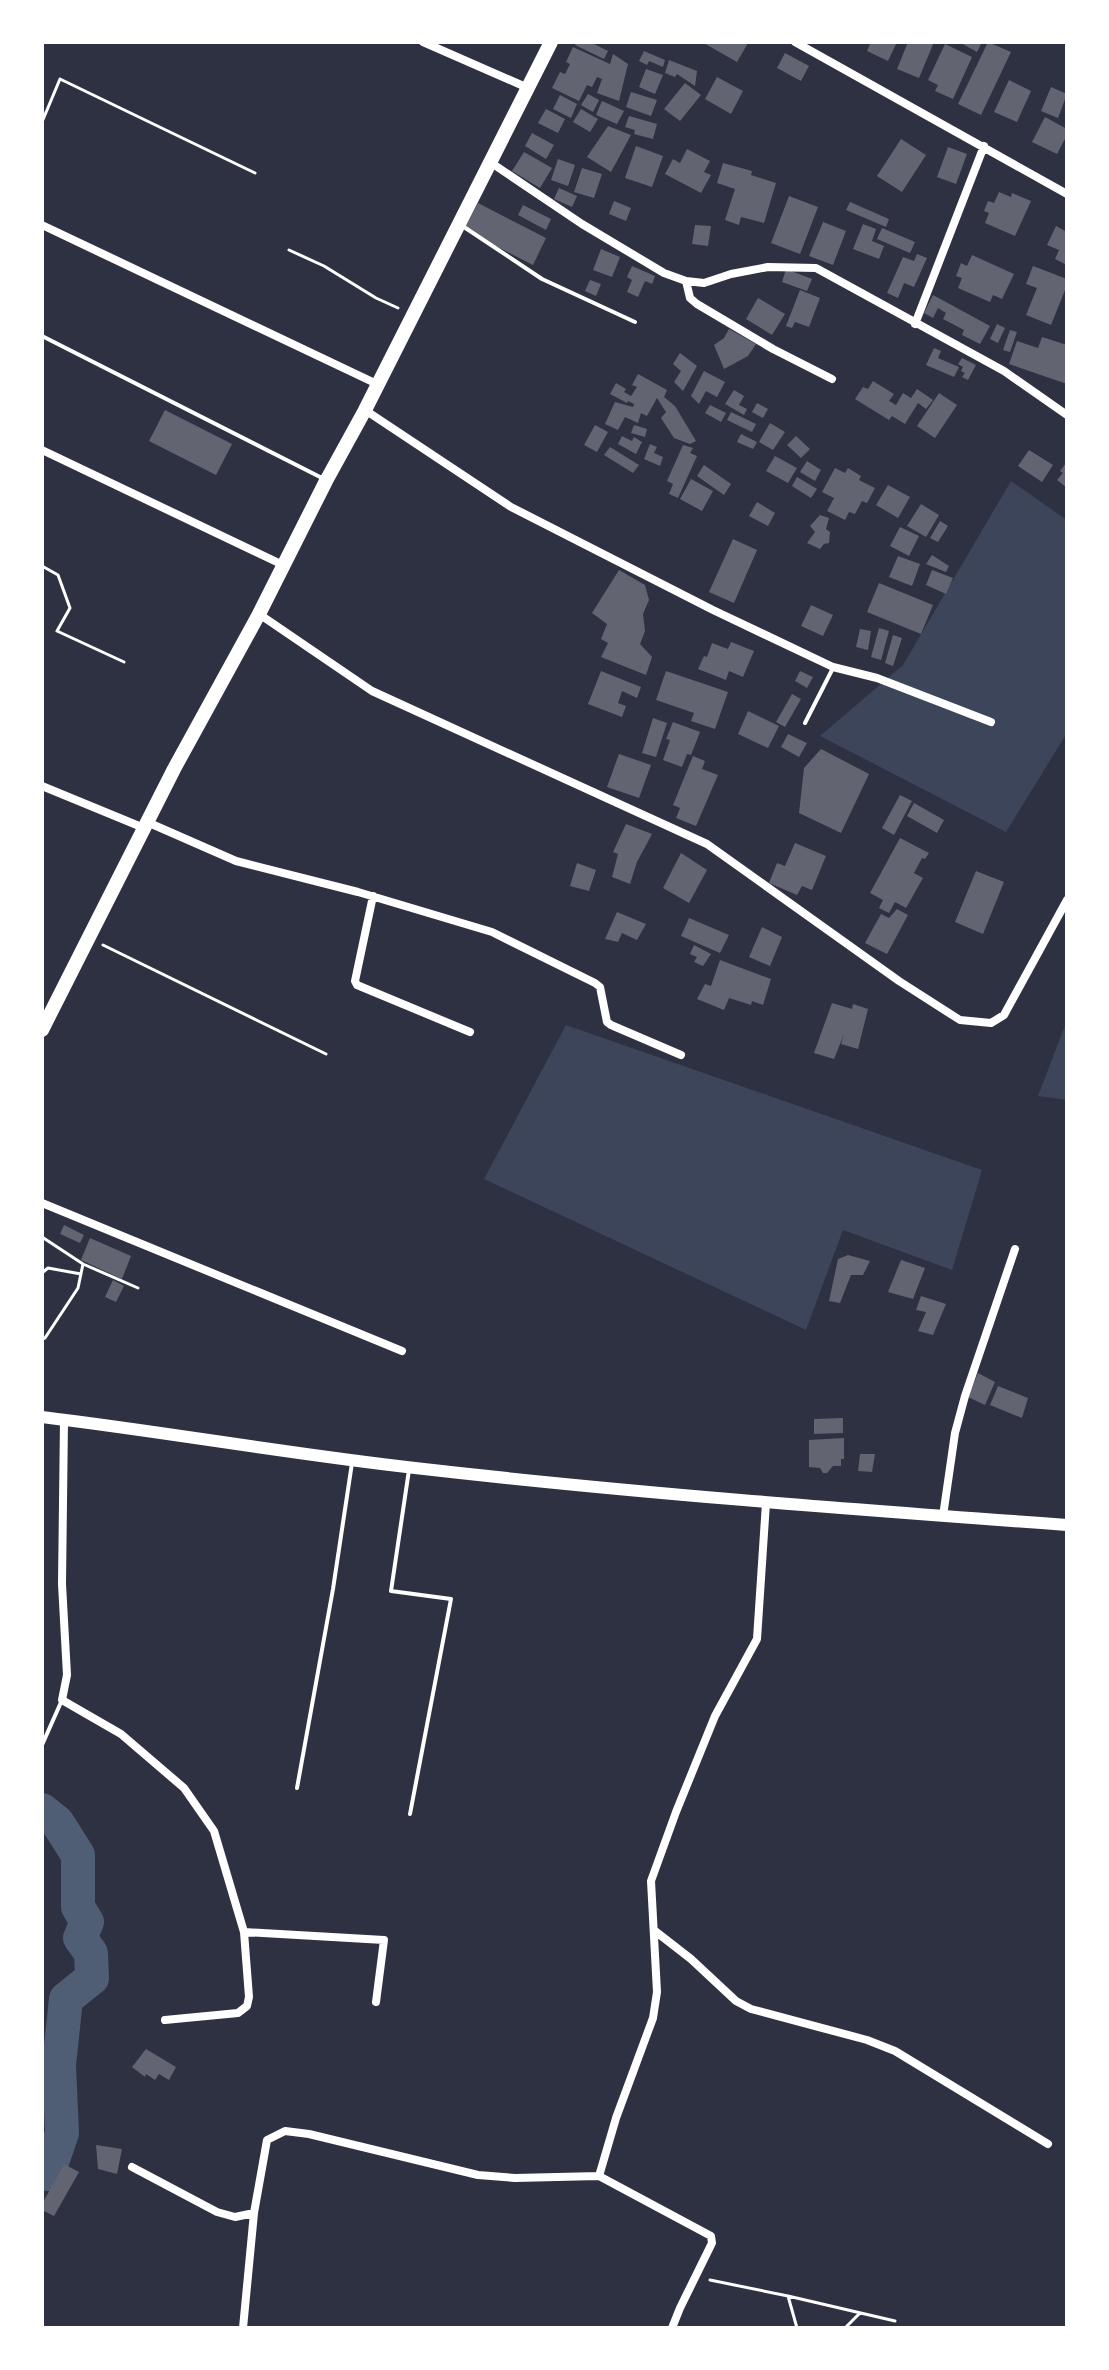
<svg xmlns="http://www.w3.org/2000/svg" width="1109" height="2370" font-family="Rubik,sans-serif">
	<rect width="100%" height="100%" fill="#2d3142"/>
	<path fill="#3c4559" d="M1011 481 1067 520V733L1006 832 820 736 903 665Z
		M1067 1020V1100L1038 1096Z
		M566 1025 982 1170 952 1270 843 1230 806 1330 484 1179Z"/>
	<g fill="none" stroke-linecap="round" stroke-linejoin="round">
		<path stroke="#4f5d75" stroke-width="6" d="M42 2185 48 2174"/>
		<path stroke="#4f5d75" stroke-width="34" d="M42 1810 57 1822 78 1855V1907L87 1922 80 1938 91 1953 92 1978 66 1999 59 2065 62 2133 48 2174"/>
	</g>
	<path fill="#626471" d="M577 42H590L608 51 604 59 575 45Z
		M702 42H746L748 43 737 62Z
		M865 42H897L888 61 867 51 870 44Z
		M908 42H934L919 78 897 69Z
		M959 42H982L977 52Z
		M988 42 1011 52 981 115 958 104Z
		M945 44 972 57 953 99 935 91 938 85 928 80Z
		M573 47 610 64 613 54 628 64 619 101 597 93 602 79 597 77 592 87 587 85 579 101 552 88 560 72 565 74 570 64 566 62Z
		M644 51 665 60 663 67 649 61 647 65 639 61Z
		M785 53 809 66 801 81 777 68Z
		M669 60 697 71 695 86 677 74 675 77 665 73Z
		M646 69 663 75 655 94 639 87Z
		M717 77 743 91 731 114 705 99Z
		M1009 80 1031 91 1017 122 994 112Z
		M685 83 701 95 680 121 664 109Z
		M1051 87 1067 94 1058 118 1041 111Z
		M631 92 657 100 651 116 626 107Z
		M588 94 599 100 593 112 581 105Z
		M560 95 577 104 571 118 553 109Z
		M602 101 624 111 617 124 596 115Z
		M546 109 565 119 558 133 538 123Z
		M581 109 598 119 590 132 573 122Z
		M629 116 657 124 653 139 634 134 635 130 625 127Z
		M1045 117 1067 129V135L1057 154 1032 142Z
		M608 126 631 135 611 172 587 157Z
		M532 133 554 145 546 159 525 146Z
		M901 139 926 155 902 192 877 176Z
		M636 146 663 156 652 187 625 178Z
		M948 147 967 154 956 184 937 177Z
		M687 149 710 161 704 172 711 175 701 193 665 174 673 159 680 163Z
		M524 152 552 168 540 188 512 171Z
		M558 159 575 165 568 186 551 180Z
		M723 163 752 171 751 175 776 183 764 223 741 217 739 225 725 220 735 189 717 183Z
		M582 168 602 174 594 198 574 192Z
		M559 188 577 196 572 207 554 199Z
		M999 192 1011 197 1012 193 1031 201 1015 236 985 223 989 213 984 211 988 201 994 203Z
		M789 196 818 207 800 254 771 243Z
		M614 201 631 208 626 221 609 214Z
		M850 202 889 219 886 227 846 210Z
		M478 203 546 238 533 265 464 230Z
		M523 205 551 219 546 230 518 215Z
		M823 222 846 231 833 265 809 256Z
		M863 224 876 229 872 241 884 246 879 259 853 249Z
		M695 225 711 226 708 246 692 244Z
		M1056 226 1067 232V265L1055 259 1059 250 1047 245Z
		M882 228 915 242 910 253 877 239Z
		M601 249 620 257 612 277 593 270Z
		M917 254 927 258 914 287 904 283 898 298 887 293 903 257 914 261Z
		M972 255 1014 274 1002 299 993 295 990 302 958 288 962 278 956 276 961 263 967 266Z
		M632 266 655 276 652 284 645 281 638 297 627 292 632 280 627 277Z
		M1033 266 1067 279V285L1051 325 1026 315 1037 288 1026 284Z
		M786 269 812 279 807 291 782 282Z
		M590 280 601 284 596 296 585 291Z
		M800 290 820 298 809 327 795 322 792 328 786 326Z
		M933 295 990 326 980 344 962 335 964 330 943 319 946 313 938 308 933 318 924 313Z
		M758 298 785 314 772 335 746 319Z
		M997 324 1005 328 998 343 990 339Z
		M729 329 756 344 748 356 724 369 714 345 724 338Z
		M1010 330 1017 332 1010 352 1003 350Z
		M1042 337 1067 345V384L1009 364 1017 341 1038 348Z
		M934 348 941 351 938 358 959 367 954 377 926 365Z
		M680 353 697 366 683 391 674 382 681 371 673 364Z
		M962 358 976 365 968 380 962 377 965 373 961 371 963 367 958 364Z
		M704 371 725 382 717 397 706 391 699 404 691 396Z
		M638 374 667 390 664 397 675 406 696 441 690 444 674 438 661 418 666 412 657 398 647 416 641 413 638 423 625 417 618 430 605 424 615 402 633 407 634 404 628 401 627 403 610 394 616 383 626 389 624 392 631 396 637 387 632 385Z
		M873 381 894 394 889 401 896 405 903 393 911 398 917 389 933 400 926 409 918 403 905 424 892 416 889 420 855 399 863 387 868 389Z
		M734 390 744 396 739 405 747 409 744 415 725 404Z
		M939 393 957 405 935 438 917 426Z
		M757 403 768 409 763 418 752 412Z
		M710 405 726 413 721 422 705 413Z
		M165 410 232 444 216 475 149 441Z
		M731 412 756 424 752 432 727 420Z
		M770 423 785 432 773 450 759 442Z
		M595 425 608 432 597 452 584 445Z
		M634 425 647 429 645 437 631 433Z
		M741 434 757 442 753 449 737 442Z
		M622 436 632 441 634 437 642 442 636 454 618 444Z
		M796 436 810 449 801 458 787 445Z
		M650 444 657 447 654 453 663 457 660 466 644 459Z
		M683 445 693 448 690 453 697 456 678 498 669 494 673 484 667 481Z
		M610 447 639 465 633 473 604 455Z
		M1029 450 1053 465 1042 482 1018 466Z
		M775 456 797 468 788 483 766 471Z
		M807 461 821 470 815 481 800 472Z
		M1067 462V488L1057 480 1063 473 1060 471Z
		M704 465 731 484 724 495 697 476Z
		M835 468 845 473 848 468 861 476 859 480 875 488 867 503 862 501 855 514 849 512 845 520 827 511 834 498 822 492Z
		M797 477 817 489 811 498 792 486Z
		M691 479 713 491 702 511 680 499Z
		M888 485 910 497 898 518 876 505Z
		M757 502 775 513 768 526 749 516Z
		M921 504 939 515 926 537 907 526Z
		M820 515 829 518 826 529 830 532 829 543 824 544 820 549 807 543 815 532 810 526Z
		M940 521 948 526 938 542 930 538Z
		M900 527 919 536 909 556 890 546Z
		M733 539 757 550 734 603 709 592Z
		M932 555 949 566 946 572 926 564Z
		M898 556 920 564 912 586 889 577Z
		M619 570 645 585 649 600 643 614 645 631 640 644 652 657 646 675 601 657 608 643 601 639 607 624 592 613Z
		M932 570 953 578 946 594 926 585Z
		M879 583 933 605 921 634 867 612Z
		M811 605 833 615 823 636 801 626Z
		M879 628 889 631 881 660 871 657Z
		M860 629 871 631 868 650 856 647Z
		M893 635 902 638 893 666 885 663Z
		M731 642 754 651 743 677 729 671 726 680 698 669 704 656 707 657 712 643 728 649Z
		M601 671 641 687 637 698 622 691 618 703 626 706 622 717 588 704Z
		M666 671 728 692 715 729 691 721 694 713 656 700Z
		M800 671 813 677 807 688 795 681Z
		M792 694 801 699 785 727 776 722Z
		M748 711 779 726 768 748 738 734Z
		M653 718 667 723 656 757 642 753Z
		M673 722 700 732 691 755 687 754 682 767 663 760 670 740 666 739Z
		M788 734 807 743 799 757 781 747Z
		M821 749 869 774 841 833 799 813 804 768Z
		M619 754 651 765 639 798 607 787Z
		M693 756 705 761 702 769 718 775 696 826 676 818 680 808 673 805Z
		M900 795 912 801 894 835 882 828Z
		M914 803 944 820 937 833 907 816Z
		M626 824 652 834 637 862 630 884 612 877 618 854 613 852Z
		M900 838 929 853 925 859 922 858 914 873 923 878 906 908 895 902 889 913 879 908 883 900 870 893Z
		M795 843 826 856 812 890 802 886 797 895 769 883 777 863 785 866Z
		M681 853 707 870 689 903 663 888Z
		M577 863 596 870 589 891 570 886Z
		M976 871 1004 882 983 934 955 922Z
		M897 909 908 915 887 954 865 943 881 914 889 918Z
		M617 912 646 924 637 940 622 933 618 942 605 939Z
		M689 918 729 935 720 953 681 936Z
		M762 927 782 937 770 966 749 957Z
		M694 945 711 954 703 966 694 962 697 957 690 954Z
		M720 960 771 979 763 1005 752 1001 751 1005 729 998 724 1010 697 999 705 984 711 986Z
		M832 1003 852 1009 853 1004 868 1009 858 1049 841 1044 844 1034 834 1059 814 1053Z
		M64 1225 84 1235 80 1243 60 1234Z
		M90 1238 131 1256 122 1279 81 1260Z
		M848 1255 870 1261 863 1275H851L840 1303 829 1301 838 1259Z
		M901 1260 925 1268 913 1299 888 1292Z
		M113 1280 124 1286 116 1302 105 1297Z
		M921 1296 946 1304 933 1335 918 1331 926 1312 916 1310Z
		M978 1373 995 1382 985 1405 968 1397Z
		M998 1386 1028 1398 1022 1418 990 1405Z
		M843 1418V1433L814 1434V1419Z
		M844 1438V1459H841V1466H833L827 1473H823L820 1468 809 1467V1440Z
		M860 1454H875L872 1472 858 1471Z
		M146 2049 176 2067 169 2080 159 2074 155 2080 146 2074 145 2077 132 2067Z
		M96 2145 122 2149 117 2174 98 2169Z
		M64 2164 79 2172 54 2216 42 2210V2204Z"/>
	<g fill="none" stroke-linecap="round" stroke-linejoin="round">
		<path stroke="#fff" stroke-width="3" d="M42 122 60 79 255 173
			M289 250 324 266 376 298 398 308
			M42 566 58 575 70 608 57 631 124 662
			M103 945 326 1054
			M42 1237 83 1264 138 1288
			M42 1273 48 1268 81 1274
			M42 1339 45 1338 78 1288 83 1264
			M710 2280 788 2296 895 2321
			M788 2296 797 2328
			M845 2328 859 2314"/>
		<path stroke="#fff" stroke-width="4" d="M461 225 542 279 635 322
			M42 336 324 479
			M805 723 833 668
			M409 1470 391 1591 451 1599 410 1814
			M42 1745 62 1700
			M297 1788 333 1589 352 1463"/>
		<path stroke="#fff" stroke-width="8" d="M423 42 528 88
			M795 42 1067 194
			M490 162 582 224 664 273 686 281 704 283 731 274 768 267 816 268 1004 371 1067 415
			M42 225 377 384
			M686 281 690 298 697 304 773 349 832 379
			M915 324 984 146
			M365 410 511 507 713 610 833 667 877 678 991 722
			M42 450 283 565
			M259 614 372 691 707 844 899 981 960 1020 991 1023 1004 1015 1067 900
			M42 786 144 828
			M147 822 236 861 358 892 492 932 595 983 600 987 607 1022 611 1025 681 1055
			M373 896 355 981 357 985 470 1032
			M42 1203 402 1351
			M64 1420 62 1584 67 1675 62 1700 121 1734 184 1788 214 1831 244 1932 384 1940 376 2002
			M943 1516 955 1433 965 1396 1015 1249
			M655 1931 691 1959 736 2001 751 2009 867 2040 895 2051 1048 2144
			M165 2020 238 2013 247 2006 249 1997 244 1932
			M132 2167 217 2212 235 2217 254 2213
			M243 2328 254 2213 267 2140 285 2131 309 2134 478 2175 515 2178 599 2176
			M672 2328 680 2308 712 2243 711 2236 599 2176 616 2118 653 2018 657 1992 651 1881 676 1812 715 1716 757 1639 766 1503"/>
		<path stroke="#fff" stroke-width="12" d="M42 1417C166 1432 290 1454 415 1468 632 1493 849 1509 1067 1525"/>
		<path stroke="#fff" stroke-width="14" d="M42 1030 174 769 259 614 326 481 365 410 551 42"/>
	</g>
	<rect width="1109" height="2370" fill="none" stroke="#ffffff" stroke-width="88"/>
</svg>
